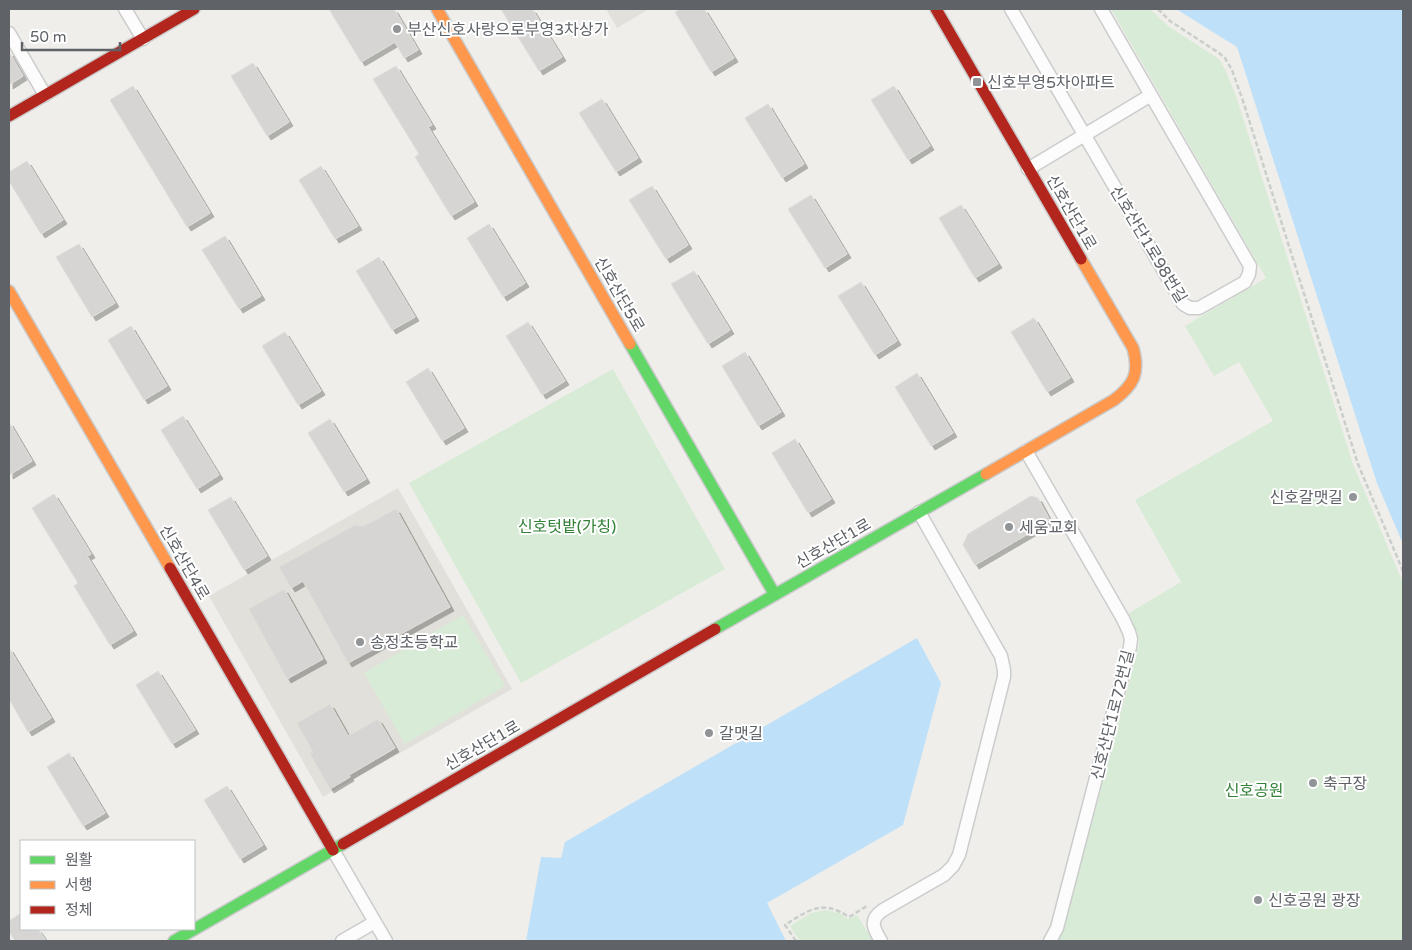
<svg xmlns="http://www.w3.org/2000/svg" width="1412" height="950" font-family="'Varela Round','Noto Sans KR',sans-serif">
	<defs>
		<filter id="shadow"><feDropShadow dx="4" dy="4" stdDeviation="0" flood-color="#0004"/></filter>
	</defs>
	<rect width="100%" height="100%" fill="#efeeea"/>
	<path fill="#e2e0da" d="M606 9H649L617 28Z
		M398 488 512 689 323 797 209 596Z"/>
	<path fill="#d8ebd6" d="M1111 9H1150L1168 26 1219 59 1226 71 1237 99 1353 464 1403 583V941H1058L1063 932 1139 645 1138 635 1129 613 1181 582 1135 500 1273 421 1239 362 1214 376 1185 326 1266 278Z
		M613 369 725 569 521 683 409 483Z
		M463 615 505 686 405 744 364 673Z
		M825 910 839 913 848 919 857 915 873 941H800L790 926 811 913Z"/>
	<path fill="#bfe0f9" d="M1176 9H1403V544L1377 483 1237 47Z
		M917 638 941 683 903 825 767 903 786 941H526L541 857 561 858 565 842Z"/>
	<path fill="#d6d5d3" stroke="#deddd9" filter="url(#shadow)" d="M329 9H394L418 50 404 58 395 42 361 62Z
		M501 9H532L562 57 539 71Z
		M681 9H704L734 58 711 72 675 12Z
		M9 52 23 76 9 85Z
		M253 63 289 122 267 136 231 76Z
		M396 66 432 125 428 127 474 202 451 216 415 157 419 154 373 79Z
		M133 86 210 213 187 227 110 100Z
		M894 86 930 146 908 160 871 100Z
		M602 99 638 158 616 172 579 113Z
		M768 104 804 164 782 178 745 118Z
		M27 161 63 220 41 234 9 181V172Z
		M321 166 358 226 335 239 299 180Z
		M652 186 688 245 666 259 629 200Z
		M811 195 847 254 825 268 788 209Z
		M961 205 998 264 975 278 939 218Z
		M489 224 525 283 503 297 467 238Z
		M225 236 261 296 239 309 202 250Z
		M79 244 115 303 92 317 56 257Z
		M379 257 415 317 392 330 356 271Z
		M694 271 730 330 708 344 671 284Z
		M861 282 897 341 875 355 838 296Z
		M1034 318 1070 378 1047 392 1011 332Z
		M528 322 565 381 542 395 506 336Z
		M131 326 167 386 144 400 108 340Z
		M285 332 321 391 298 405 262 346Z
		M745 352 781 412 758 426 722 366Z
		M428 368 464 428 442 441 406 382Z
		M917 373 953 433 931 446 895 387Z
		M183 416 219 475 197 489 161 430Z
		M330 419 366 479 344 492 308 433Z
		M9 422 32 461 9 475Z
		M795 439 831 499 808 513 772 453Z
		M54 494 91 554 87 556 133 631 110 645 74 586 78 583 32 508Z
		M1031 496 1038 498 1050 521 975 565 963 545 968 534Z
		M231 497 267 556 244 570 208 510Z
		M396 509 450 607 348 663 303 581 291 588 279 567 355 525 364 526Z
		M284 589 323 659 287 679 249 609Z
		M9 648 51 718 28 732 9 699Z
		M158 671 195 730 172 744 136 685Z
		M330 704 348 736 378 719 395 748 349 775 350 777 330 789 310 754 313 752 297 723Z
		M69 753 105 813 83 826 47 767Z
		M227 786 263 845 240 859 204 800Z
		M21 913V929H38L46 941H15L9 931V921Z"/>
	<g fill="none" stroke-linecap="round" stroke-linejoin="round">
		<defs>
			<path id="street" d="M125 9 143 39
				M1011 9 1183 304 1190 308H1199L1245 282 1249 274 1250 266 1101 9
				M9 33 45 95
				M1028 169 1151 95
				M1026 451 1123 619 1129 632 1131 639 1130 647 1057 928 1050 941
				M333 850 386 941
				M342 941 375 922
				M881 941C874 929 868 920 883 910L944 875 953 866 959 855 1004 677V670L1001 656 919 512"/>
			<path id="fast" d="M630 344 775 595
				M715 629 986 474
				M174 941 343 844"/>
			<path id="slow" d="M437 9 630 344
				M9 291 170 568
				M986 474 1114 400C1134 385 1140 373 1133 348L1081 259"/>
			<path id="jam" d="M936 9 1081 259
				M9 116 194 9
				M170 568 333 850
				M343 844 715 629"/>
		</defs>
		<use href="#street" stroke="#cbcccc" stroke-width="15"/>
		<use href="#fast" stroke="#cacacb" stroke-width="14"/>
		<use href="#slow" stroke="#cacacb" stroke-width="14"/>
		<use href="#jam" stroke="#cacacb" stroke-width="14"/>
		<path stroke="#cacfcc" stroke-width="2.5" stroke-dasharray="5 2.5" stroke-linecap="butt" d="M1158 9 1170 21 1219 53 1225 58 1232 70 1243 101 1358 464 1403 571
			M796 941 785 925C809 910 822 899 849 917L867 906"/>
		<use href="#street" stroke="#fdfcfc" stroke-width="12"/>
		<use href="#fast" stroke="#63d668" stroke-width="11"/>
		<use href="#slow" stroke="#ff974d" stroke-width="11"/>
		<use href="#jam" stroke="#b3261e" stroke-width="11"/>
	</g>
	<g fill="#919496" stroke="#fff" stroke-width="2">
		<circle cx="397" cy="29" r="5"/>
		<rect x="972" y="77" width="10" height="10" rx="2.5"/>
		<circle cx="1353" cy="497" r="5"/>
		<circle cx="1009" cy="527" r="5"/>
		<circle cx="360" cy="642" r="5"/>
		<circle cx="709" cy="733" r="5"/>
		<circle cx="1313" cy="783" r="5"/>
		<circle cx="1258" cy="900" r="5"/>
	</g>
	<g text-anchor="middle" stroke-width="4" stroke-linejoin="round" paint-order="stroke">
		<g font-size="16" fill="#5f6368" stroke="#fff" text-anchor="start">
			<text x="407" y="35">부산신호사랑으로부영3차상가</text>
			<text x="987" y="88">신호부영5차아파트</text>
			<text x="1343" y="503" text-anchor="end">신호갈맷길</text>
			<text x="1019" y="533">세움교회</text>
			<text x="370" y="648">송정초등학교</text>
			<text x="719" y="739">갈맷길</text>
			<text x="1323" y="789">축구장</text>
			<text x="1268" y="906">신호공원 광장</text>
		</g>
		<g font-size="16" fill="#5f6368" stroke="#fff">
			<text transform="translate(1072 212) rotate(60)" y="6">신호산단1로</text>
			<text transform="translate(1149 244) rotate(59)" y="6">신호산단1로98번길</text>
			<text transform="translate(620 294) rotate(60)" y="6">신호산단5로</text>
			<text transform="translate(833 543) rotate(-30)" y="6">신호산단1로</text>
			<text transform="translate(185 562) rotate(60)" y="6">신호산단4로</text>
			<text transform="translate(1112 715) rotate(-76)" y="6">신호산단1로72번길</text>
			<text transform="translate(482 745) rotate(-30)" y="6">신호산단1로</text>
		</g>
		<g font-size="16" fill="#348238" stroke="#fff">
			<text x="567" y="532">신호텃밭(가칭)</text>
			<text x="1254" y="796">신호공원</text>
		</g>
	</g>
	<rect width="1412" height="950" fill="none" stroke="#5f6368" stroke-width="20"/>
	<rect x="20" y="840" width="175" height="90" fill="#ffffff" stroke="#bfc1c3"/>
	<rect x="30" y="856" width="25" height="8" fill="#63d668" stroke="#bfc1c3"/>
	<text x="65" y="865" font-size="15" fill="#5f6368">원활</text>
	<rect x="30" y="881" width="25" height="8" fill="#ff974d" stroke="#bfc1c3"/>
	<text x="65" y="890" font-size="15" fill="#5f6368">서행</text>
	<rect x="30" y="906" width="25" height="8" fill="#b3261e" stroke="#bfc1c3"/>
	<text x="65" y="915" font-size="15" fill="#5f6368">정체</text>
	<path d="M22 42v8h98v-8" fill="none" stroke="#5f6368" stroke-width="2.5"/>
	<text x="30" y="42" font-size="15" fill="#5f6368" stroke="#ffffff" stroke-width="4" paint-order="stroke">50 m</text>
</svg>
